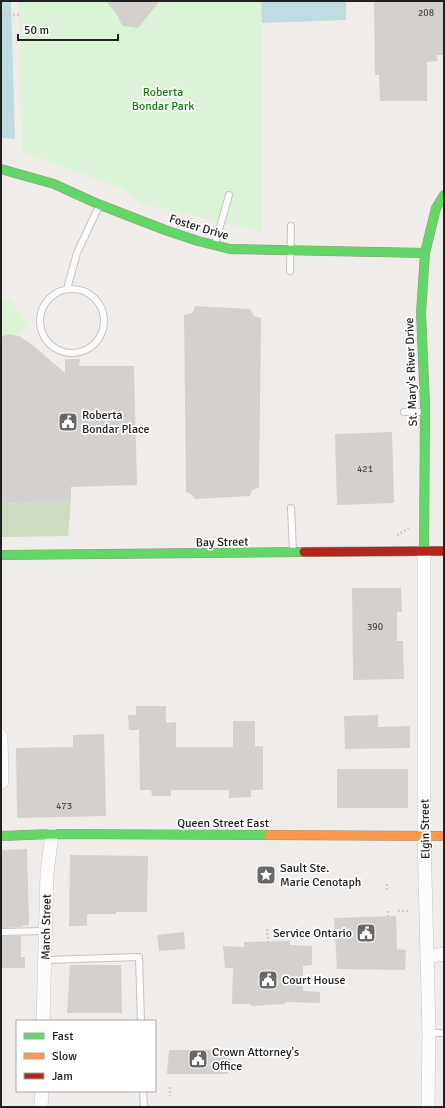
<svg xmlns="http://www.w3.org/2000/svg" width="445" height="1108" font-family="Signika,sans-serif">
	<rect width="100%" height="100%" fill="#efecea"/>
	<path fill="#cddcc0" d="M71 500 68 536 1 537V504Z"/>
	<path fill="#dbf3d7" d="M18 1H261L262 231 142 204 122 188 22 152Z
		M10 300 29 325 13 335 8 334 1 337V301Z"/>
	<path fill="#bfdde0" d="M1 1H11L15 139 1 138Z
		M261 1H346V20L262 23Z"/>
	<path fill="#d4d0ce" d="M106 1H160L138 28 122 26 118 16Z
		M374 1H444V55H436L438 61 427 62V101H380L379 75H375Z
		M195 306 250 309 254 316 261 318 259 487 252 490 250 496 195 499 192 495 186 492 184 315 192 313Z
		M8 334 19 336 31 344 65 373V359H80L79 366H134L137 485 71 487V500L1 504V337Z
		M392 432 394 503 337 505 335 434Z
		M352 588H401L402 612H397V641H403L404 679 353 680Z
		M136 706H166V723L176 722V747H233V721H255V746H263V790H251V797L229 798V790H171V796H152L151 790H140L139 730H129L128 715H136Z
		M378 715V727L410 726V748L345 749 344 716Z
		M104 734 106 816 17 818 16 748 73 747V735Z
		M337 769H408V808H337Z
		M27 849 29 925 21 926V927L1 928V850Z
		M70 855 148 856 147 912H116V914H87V926H69Z
		M396 916 397 949 406 950 405 970 337 969 334 918Z
		M184 932 185 949 159 951 157 935Z
		M1 936H21V957H25V968H1Z
		M290 941V945L312 946V965L303 966V991L320 992V1003L286 1002 284 1004 252 1006 249 1004H232L233 968H225L223 946 244 947V942Z
		M70 965H121L122 1013H67Z
		M169 1050H226L228 1074H167Z"/>
	<g fill="none" stroke-linecap="round" stroke-linejoin="round">
		<defs>
			<path id="lane" d="M215 244 229 195
				M290 271 291 226
				M40 321a32 32 0 1 1 64 0a32 32 0 1 1-64 0Z
				M67 289 77 253 99 206
				M404 412H423
				M291 508 293 551
				M1 932 45 931
				M45 960 139 957 141 1021
				M429 1033H444
				M143 1091 144 1107"/>
			<path id="street" d="M424 551V836L429 1033 428 1107
				M1 736 2 782
				M427 957 444 954
				M43 1021 47 873 52 834
				M41 1107 42 1091"/>
			<path id="fast" d="M1 169 54 184 98 204 165 230 198 241 230 249 425 253
				M424 551 425 405 421 313 425 253 436 208 444 195
				M1 555 304 552
				M1 836 52 834 269 835"/>
			<path id="slow" d="M269 835 444 836"/>
			<path id="jam" d="M304 552 444 551"/>
		</defs>
		<use href="#lane" stroke="#c5c3c2" stroke-width="8"/>
		<use href="#street" stroke="#c5c3c2" stroke-width="14"/>
		<use href="#fast" stroke="#999782" stroke-width="10"/>
		<use href="#slow" stroke="#999782" stroke-width="10"/>
		<use href="#jam" stroke="#999782" stroke-width="10"/>
		<path stroke="#d7c9c9" stroke-width="2.5" stroke-dasharray="2 2" stroke-linecap="butt" d="M1 15H21
			M397 535 409 528
			M387 884V892
			M398 911H410
			M388 917V911
			M267 929 268 942
			M227 1070 230 1069 229 1051
			M170 1087V1096"/>
		<use href="#lane" stroke="#fdfcfc" stroke-width="6"/>
		<use href="#street" stroke="#fdfcfc" stroke-width="13"/>
		<use href="#fast" stroke="#63d668" stroke-width="9"/>
		<use href="#slow" stroke="#ff974d" stroke-width="9"/>
		<use href="#jam" stroke="#b3261e" stroke-width="9"/>
	</g>
	<defs>
		<symbol id="civic-square" viewBox="-11 -11 22 22"><rect x="-9" y="-9" width="18" height="18" rx="4" fill="#696867" stroke="#fff"/><path d="M-.6-6.5H3V-4.5H.6V-3L4-1V1h2V6H-6V1h2V-1L-.6-3ZM-1.2 2.5V6h2.4V2.5Z" fill="#fff"/></symbol>
		<symbol id="sight-square" viewBox="-11 -11 22 22"><rect x="-9" y="-9" width="18" height="18" rx="4" fill="#696867" stroke="#fff"/><path d="M0-6L1.8-2.2L6-1.7L2.9 1.2L3.7 5.4L0 3.3L-3.7 5.4L-2.9 1.2L-6-1.7L-1.8-2.2Z" fill="#fff"/></symbol>
	</defs>
	<g fill-rule="evenodd">
		<use href="#civic-square" x="57" y="411" width="22" height="22"/>
		<use href="#sight-square" x="255" y="864" width="22" height="22"/>
		<use href="#civic-square" x="355" y="922" width="22" height="22"/>
		<use href="#civic-square" x="257" y="969" width="22" height="22"/>
		<use href="#civic-square" x="187" y="1048" width="22" height="22"/>
	</g>
	<g text-anchor="middle" stroke-width="3.5" stroke-linejoin="round" paint-order="stroke">
		<g font-size="10" fill="#4e4d4c">
			<text x="426" y="16">208</text>
			<text x="365" y="472">421</text>
			<text x="375" y="630">390</text>
			<text x="64" y="809">473</text>
		</g>
		<g font-size="12" fill="#157d10" stroke="#fff">
			<text x="163" y="96">Roberta<tspan x="163" dy="14">Bondar Park</tspan></text>
		</g>
		<g font-size="12" fill="#212121" stroke="#fff">
			<text transform="translate(199 227) rotate(17)" y="4">Foster Drive</text>
			<text transform="translate(411 372) rotate(-92)" y="4">St. Mary's River Drive</text>
			<text transform="translate(222 542) rotate(-1)" y="4">Bay Street</text>
			<text x="223" y="827">Queen Street East</text>
			<text transform="translate(425 829) rotate(-91)" y="4">Elgin Street</text>
			<text transform="translate(46 927) rotate(-89)" y="4">March Street</text>
		</g>
		<g font-size="12" fill="#212121" stroke="#fff" text-anchor="start">
			<text x="82" y="419">Roberta<tspan x="82" dy="14">Bondar Place</tspan></text>
			<text x="280" y="872">Sault Ste.<tspan x="280" dy="14">Marie Cenotaph</tspan></text>
			<text x="352" y="937" text-anchor="end">Service Ontario</text>
			<text x="282" y="984">Court House</text>
			<text x="212" y="1056">Crown Attorney's<tspan x="212" dy="14">Office</tspan></text>
		</g>
	</g>
	<rect width="445" height="1108" fill="none" stroke="#212121" stroke-width="4"/>
	<rect x="16" y="1020" width="140" height="72" fill="#ffffff" stroke="#a6a6a6"/>
	<rect x="24" y="1033" width="20" height="6" fill="#63d668" stroke="#a6a6a6"/>
	<text x="52" y="1040" font-size="12" fill="#212121">Fast</text>
	<rect x="24" y="1053" width="20" height="6" fill="#ff974d" stroke="#a6a6a6"/>
	<text x="52" y="1060" font-size="12" fill="#212121">Slow</text>
	<rect x="24" y="1073" width="20" height="6" fill="#b3261e" stroke="#a6a6a6"/>
	<text x="52" y="1080" font-size="12" fill="#212121">Jam</text>
	<path d="M18 34v6h100v-6" fill="none" stroke="#212121" stroke-width="2"/>
	<text x="24" y="34" font-size="12" fill="#212121" stroke="#ffffff" stroke-width="3" paint-order="stroke">50 m</text>
</svg>
